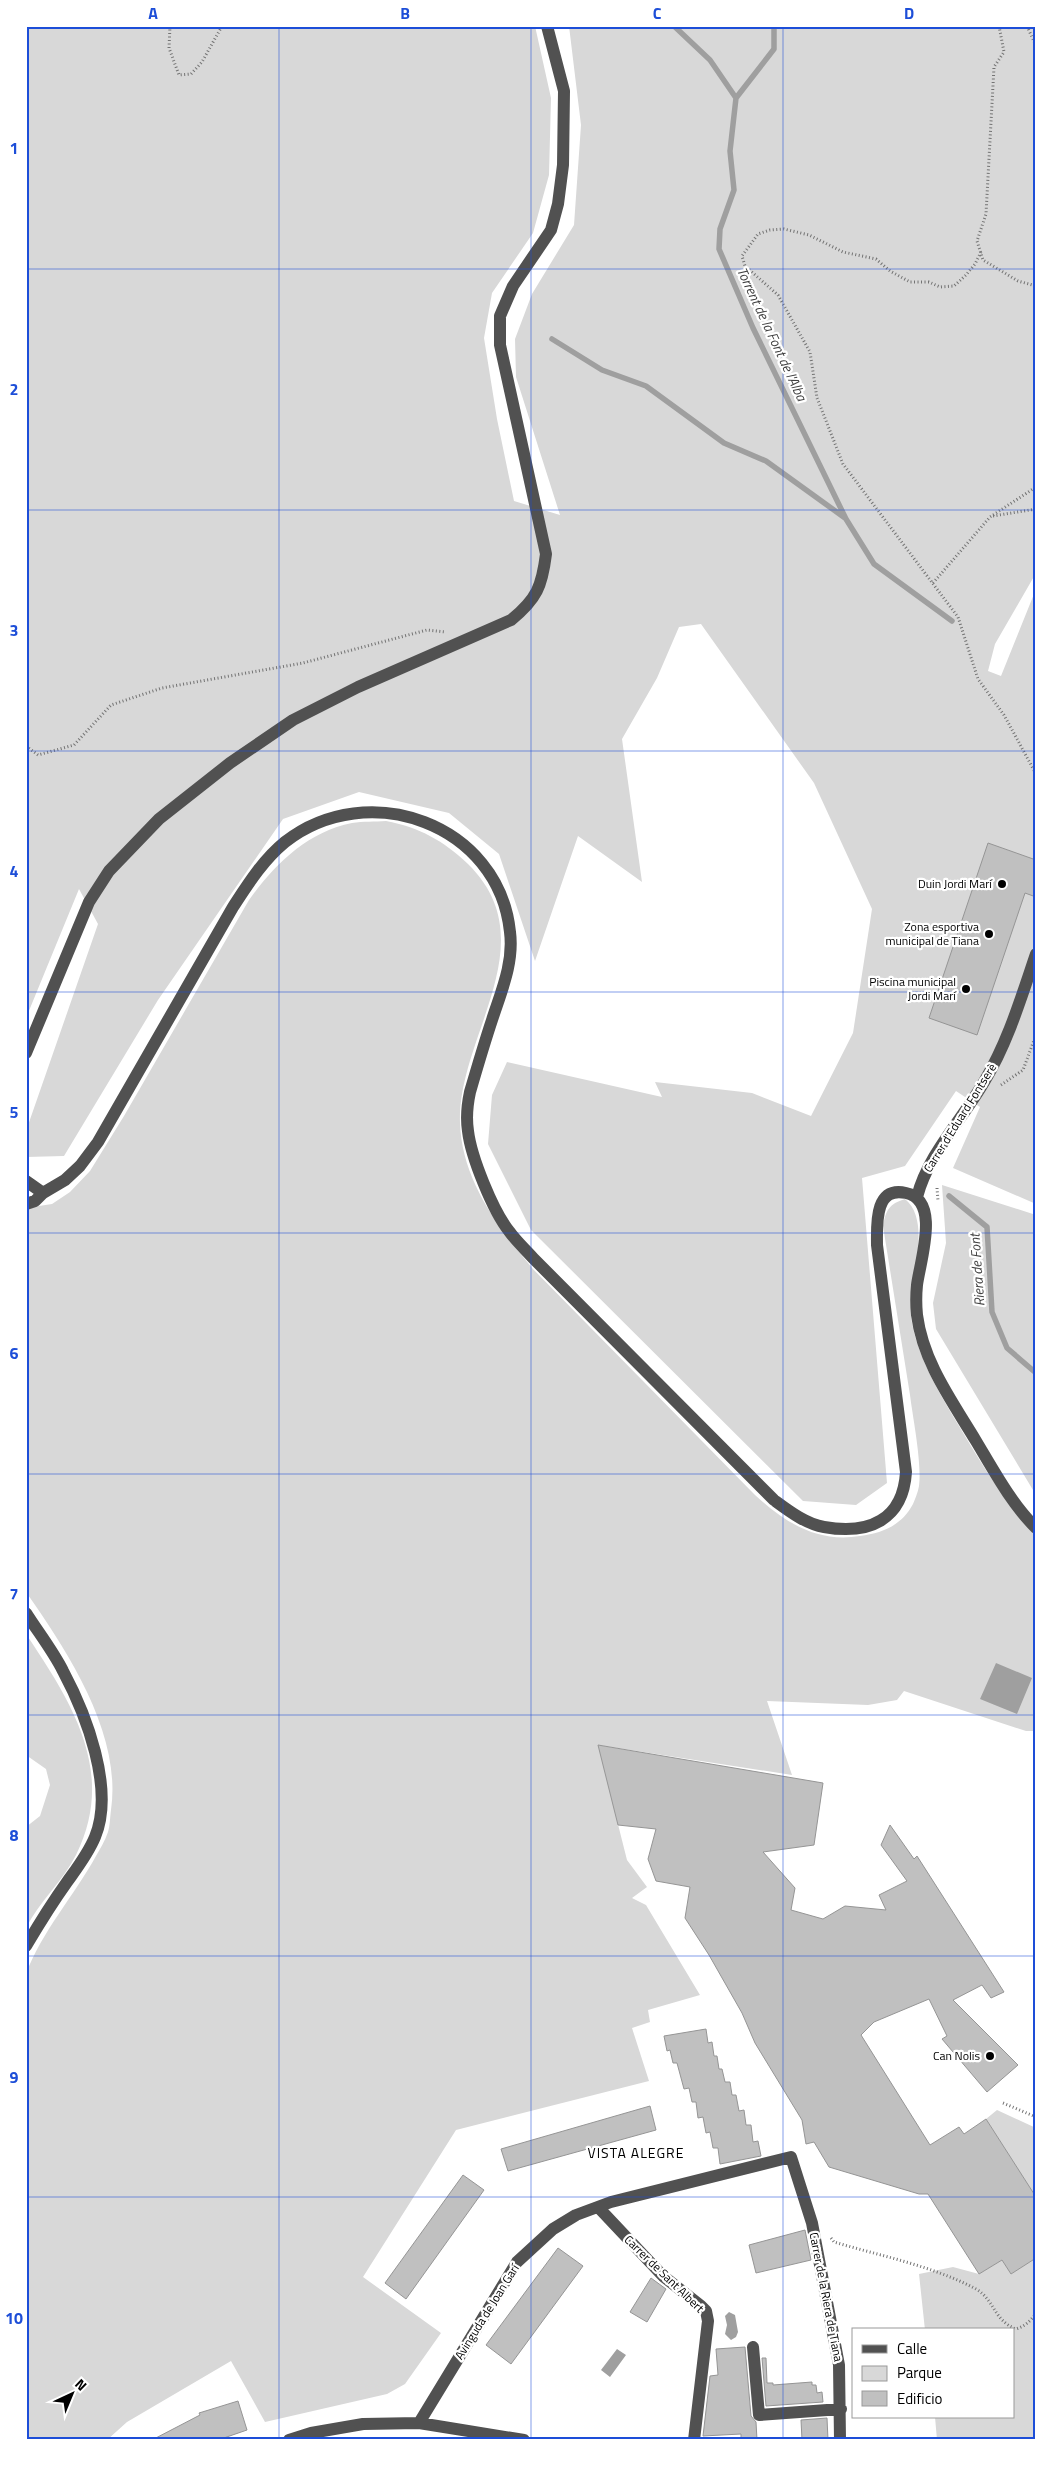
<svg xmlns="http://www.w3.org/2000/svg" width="1062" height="2466" font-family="'Titillium Web',sans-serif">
	<rect width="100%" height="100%" fill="#fff"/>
	<path fill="#d8d8d8" d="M26 26H535L551 98 549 175 533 233 492 293 484 338 497 419 514 501 560 515 516 377 515 339 532 294 574 225 581 125 569 26H1036V573L995 644 988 671 1001 676 1036 589V1204L953 1168 980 1107 956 1091 905 1166 862 1178 887 1483 856 1505 803 1501 531 1230 488 1144 492 1095 507 1062 662 1097 655 1082 752 1093 811 1116 853 1033 872 909 814 783 701 624 679 627 657 678 622 739 642 882 578 836 535 961 499 854 449 813 359 792 283 819 158 1000 64 1156 26 1157V1131L98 924 79 889 26 1018Z
		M386 821C419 827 444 841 468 864 548 943 457 1036 460 1123 462 1180 497 1226 533 1269L755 1495C786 1523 817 1543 860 1536 883 1533 902 1525 913 1504 915 1499 918 1492 919 1486 922 1463 913 1419 910 1395 901 1339 892 1282 883 1226 886 1210 889 1204 905 1199 935 1224 905 1288 912 1323 919 1360 940 1394 959 1426 982 1465 1004 1501 1036 1534V1731H1026L904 1691 897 1700 868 1705 767 1701 792 1775 598 1745 627 1860 647 1887 632 1898 646 1905 700 1995 648 2010 650 2022 632 2028 649 2081 456 2130 363 2277 441 2333 405 2384 387 2394 265 2422 231 2361 127 2422 107 2440H26V1974C42 1931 74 1896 96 1856 100 1849 105 1841 108 1832 110 1826 110 1817 111 1810 122 1734 68 1652 26 1592V1208L52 1204 70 1192 90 1171 124 1116 249 900C274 865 307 832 352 823 363 821 375 822 386 821Z
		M942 1185 1036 1215V1495L936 1329 933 1303 946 1243Z
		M26 1634C72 1703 117 1772 76 1855 63 1881 39 1902 26 1928V1827L40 1816 50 1785 46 1769 26 1755Z
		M997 2110 1036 2128V2197L986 2119Z
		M1036 2258V2440H937L935 2417H1013V2330H925L919 2274 953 2267 979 2274 1002 2260 1011 2274Z"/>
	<path fill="#9f9f9f" d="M996 1663 1032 1678 1017 1714 980 1699Z
		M729 2312 735 2315 738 2332 736 2337 731 2340 725 2334 727 2325 725 2316Z
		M617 2349 626 2355 610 2377 601 2370Z"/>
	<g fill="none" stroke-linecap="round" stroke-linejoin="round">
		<path stroke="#9f9f9f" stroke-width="5.5" d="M674 26 710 60 736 98 730 151 734 190 720 229 719 249 753 328 846 519 874 564 952 621
			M736 98 774 49V26
			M552 339 602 370 646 386 724 443 766 461 845 518
			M949 1196 987 1227 992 1312 1007 1348 1036 1373"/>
	</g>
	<path fill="#c0c0c0" stroke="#959595" d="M988 843 1036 860V897L1025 893 977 1035 929 1018Z
		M598 1745 823 1783 814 1845 763 1852 795 1888 791 1910 823 1919 845 1906 886 1910 879 1895 907 1881 881 1845 890 1825 914 1859 917 1856 1004 1992 991 1998 982 1985 953 2000 1018 2065 987 2092 942 2039 947 2036 929 1999 874 2022 861 2035 930 2145 959 2127 964 2134 986 2119 1036 2197V2258L1011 2274 1002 2260 979 2274 928 2194H919L829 2167 814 2142 806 2144 802 2120 755 2043 742 2013 709 1955 685 1918 690 1887 656 1881 648 1859 656 1829 618 1825Z
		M706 2029 708 2043 712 2042 714 2056H717L719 2069H722L725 2082H730L732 2095H736L739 2111 744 2110 746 2125H751L753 2142 758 2141 761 2156 720 2164 718 2148H713L710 2132 706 2133 703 2117 698 2118 696 2102H692L689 2088 684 2089 677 2063H673L670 2050 667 2051 664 2036Z
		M650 2106 656 2130 508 2171 501 2149Z
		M463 2175 484 2190 406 2299 385 2283Z
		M805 2230 811 2260 756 2273 749 2245Z
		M558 2248 583 2266 511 2364 486 2345Z
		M651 2278 666 2289 647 2322 630 2312Z
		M745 2347 751 2416 756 2422 757 2440H741V2434L703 2436 710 2376 718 2375 716 2349Z
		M762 2358H766L767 2383H773V2385L812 2382V2385H816L817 2393 822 2392 823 2402 766 2406Z
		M238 2401 247 2430 218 2440H152L200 2415 199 2413Z
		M827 2418 828 2440H802L801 2420Z"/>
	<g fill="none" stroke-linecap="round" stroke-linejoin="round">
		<path stroke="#737373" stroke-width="3" stroke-dasharray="1 2.5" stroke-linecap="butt" d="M170 26 169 48 179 75 191 74 202 62 222 26
			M999 26 1004 52 994 67 986 214 977 241 983 260 1018 281 1036 286
			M1027 26 1036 46
			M981 252 975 264 966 275 954 286 940 287 929 282H910L890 271 876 259 843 252 809 235 784 229 770 230 758 234 742 256 745 266 778 295 810 352 817 398 843 464 958 617 978 679 1004 715 1036 774
			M993 516 1036 509
			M933 583 990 517 1036 487
			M26 746 38 755 74 745 111 705 162 688 303 663 427 630 446 632
			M1001 1085 1023 1070 1036 1035
			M937 1188 938 1201
			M1003 2103 1036 2117
			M831 2238 834 2242C881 2256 933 2266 976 2289 995 2300 993 2320 1016 2329 1025 2326 1031 2321 1036 2313"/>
		<path stroke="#515151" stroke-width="12" d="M26 1053 89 902 109 871 159 819 230 763 293 720 358 687 511 620C537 599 542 586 546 554L500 345V316L513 286 551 230 558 204 563 165 564 91 547 26
			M26 1181 43 1193
			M917 1197C928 1154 962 1120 984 1082 1008 1042 1021 998 1036 954
			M26 1204 35 1201 43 1193 65 1180 80 1166 98 1142 233 907C248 884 263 860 285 842 368 777 499 824 510 932 514 963 501 992 492 1020 484 1044 477 1068 470 1092 467 1106 466 1118 468 1131 471 1157 493 1211 509 1231 516 1241 525 1249 533 1258L774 1500C789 1511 806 1524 824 1527 869 1535 903 1520 906 1472L877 1245C877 1225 874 1186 906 1193 941 1200 920 1261 917 1285 916 1295 916 1305 917 1315 923 1362 952 1401 976 1441 994 1471 1011 1503 1036 1528
			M26 1613C38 1632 53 1651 63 1671 86 1714 115 1789 95 1837 88 1854 77 1868 67 1882 52 1903 39 1924 26 1946
			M598 2207 663 2276 701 2306 706 2311 708 2321 694 2440
			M753 2347 759 2415 841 2409
			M419 2423 517 2262 553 2229 576 2215 611 2202 791 2157 812 2223 839 2365 840 2440
			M289 2440 311 2433 363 2424 419 2423 524 2440"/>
	</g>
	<path fill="none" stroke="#1d4ed8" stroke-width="1" stroke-opacity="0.55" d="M279 26V2440M531 26V2440M783 26V2440M26 269H1036M26 510H1036M26 751H1036M26 992H1036M26 1233H1036M26 1474H1036M26 1715H1036M26 1956H1036M26 2197H1036"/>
	<g fill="#000" stroke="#fff" stroke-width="2">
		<circle cx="1002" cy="884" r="5"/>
		<circle cx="989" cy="934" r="5"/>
		<circle cx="966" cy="989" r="5"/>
		<circle cx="990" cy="2056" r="5"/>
	</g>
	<g text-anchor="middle" stroke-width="4.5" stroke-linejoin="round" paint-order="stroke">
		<g font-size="12" fill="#000" stroke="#fff" text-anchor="end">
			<text x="992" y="888">Duin Jordi Marí</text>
			<text x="979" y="931">Zona esportiva<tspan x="979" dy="14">municipal de Tiana</tspan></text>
			<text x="956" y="986">Piscina municipal<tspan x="956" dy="14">Jordi Marí</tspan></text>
			<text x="980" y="2060">Can Nolis</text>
		</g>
		<g font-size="12" fill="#000" stroke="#fff">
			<text transform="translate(960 1118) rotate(-58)" y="4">Carrer d'Eduard Fontserè</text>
			<text transform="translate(664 2274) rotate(44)" y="4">Carrer de Sant Albert</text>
			<text transform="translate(826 2297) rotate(79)" y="4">Carrer de la Riera de Tiana</text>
			<text transform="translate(487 2312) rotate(-58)" y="4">Avinguda de Joan Garí</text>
		</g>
		<g font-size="14" font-style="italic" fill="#404040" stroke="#fff">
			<text transform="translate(772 334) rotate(65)" y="5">Torrent de la Font de l'Alba</text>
			<text transform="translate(977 1270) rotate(-94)" y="5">Riera de Font</text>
		</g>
		<g font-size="14" letter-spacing="1" fill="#000" stroke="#fff">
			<text x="636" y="2158">VISTA ALEGRE</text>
		</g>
	</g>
	<rect width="1062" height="2466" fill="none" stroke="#ffffff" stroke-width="55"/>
	<rect x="852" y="2328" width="162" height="90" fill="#ffffff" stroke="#999999"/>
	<rect x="862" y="2345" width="25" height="8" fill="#515151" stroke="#999999"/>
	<text x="897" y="2354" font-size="15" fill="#000000">Calle</text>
	<rect x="862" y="2366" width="25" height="15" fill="#d8d8d8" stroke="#999999"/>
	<text x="897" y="2378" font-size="15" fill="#000000">Parque</text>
	<rect x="862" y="2391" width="25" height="15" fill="#c0c0c0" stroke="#999999"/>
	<text x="897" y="2404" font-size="15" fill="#000000">Edificio</text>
	<g transform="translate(72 2394) rotate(44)" stroke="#ffffff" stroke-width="4" paint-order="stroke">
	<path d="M0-4L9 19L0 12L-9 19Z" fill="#000000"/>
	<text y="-8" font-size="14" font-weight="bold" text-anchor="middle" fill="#000000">N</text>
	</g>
	<rect x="28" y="28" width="1006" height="2410" fill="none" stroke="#1d4ed8" stroke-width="2"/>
	<g font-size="16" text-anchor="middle" font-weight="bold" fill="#1d4ed8">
		<text x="153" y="19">A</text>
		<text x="405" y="19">B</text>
		<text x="657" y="19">C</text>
		<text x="909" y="19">D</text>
		<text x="14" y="154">1</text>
		<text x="14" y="395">2</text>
		<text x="14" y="636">3</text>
		<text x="14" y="877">4</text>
		<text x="14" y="1118">5</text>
		<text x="14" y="1359">6</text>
		<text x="14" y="1600">7</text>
		<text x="14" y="1841">8</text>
		<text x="14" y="2083">9</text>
		<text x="14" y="2324">10</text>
	</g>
</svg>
